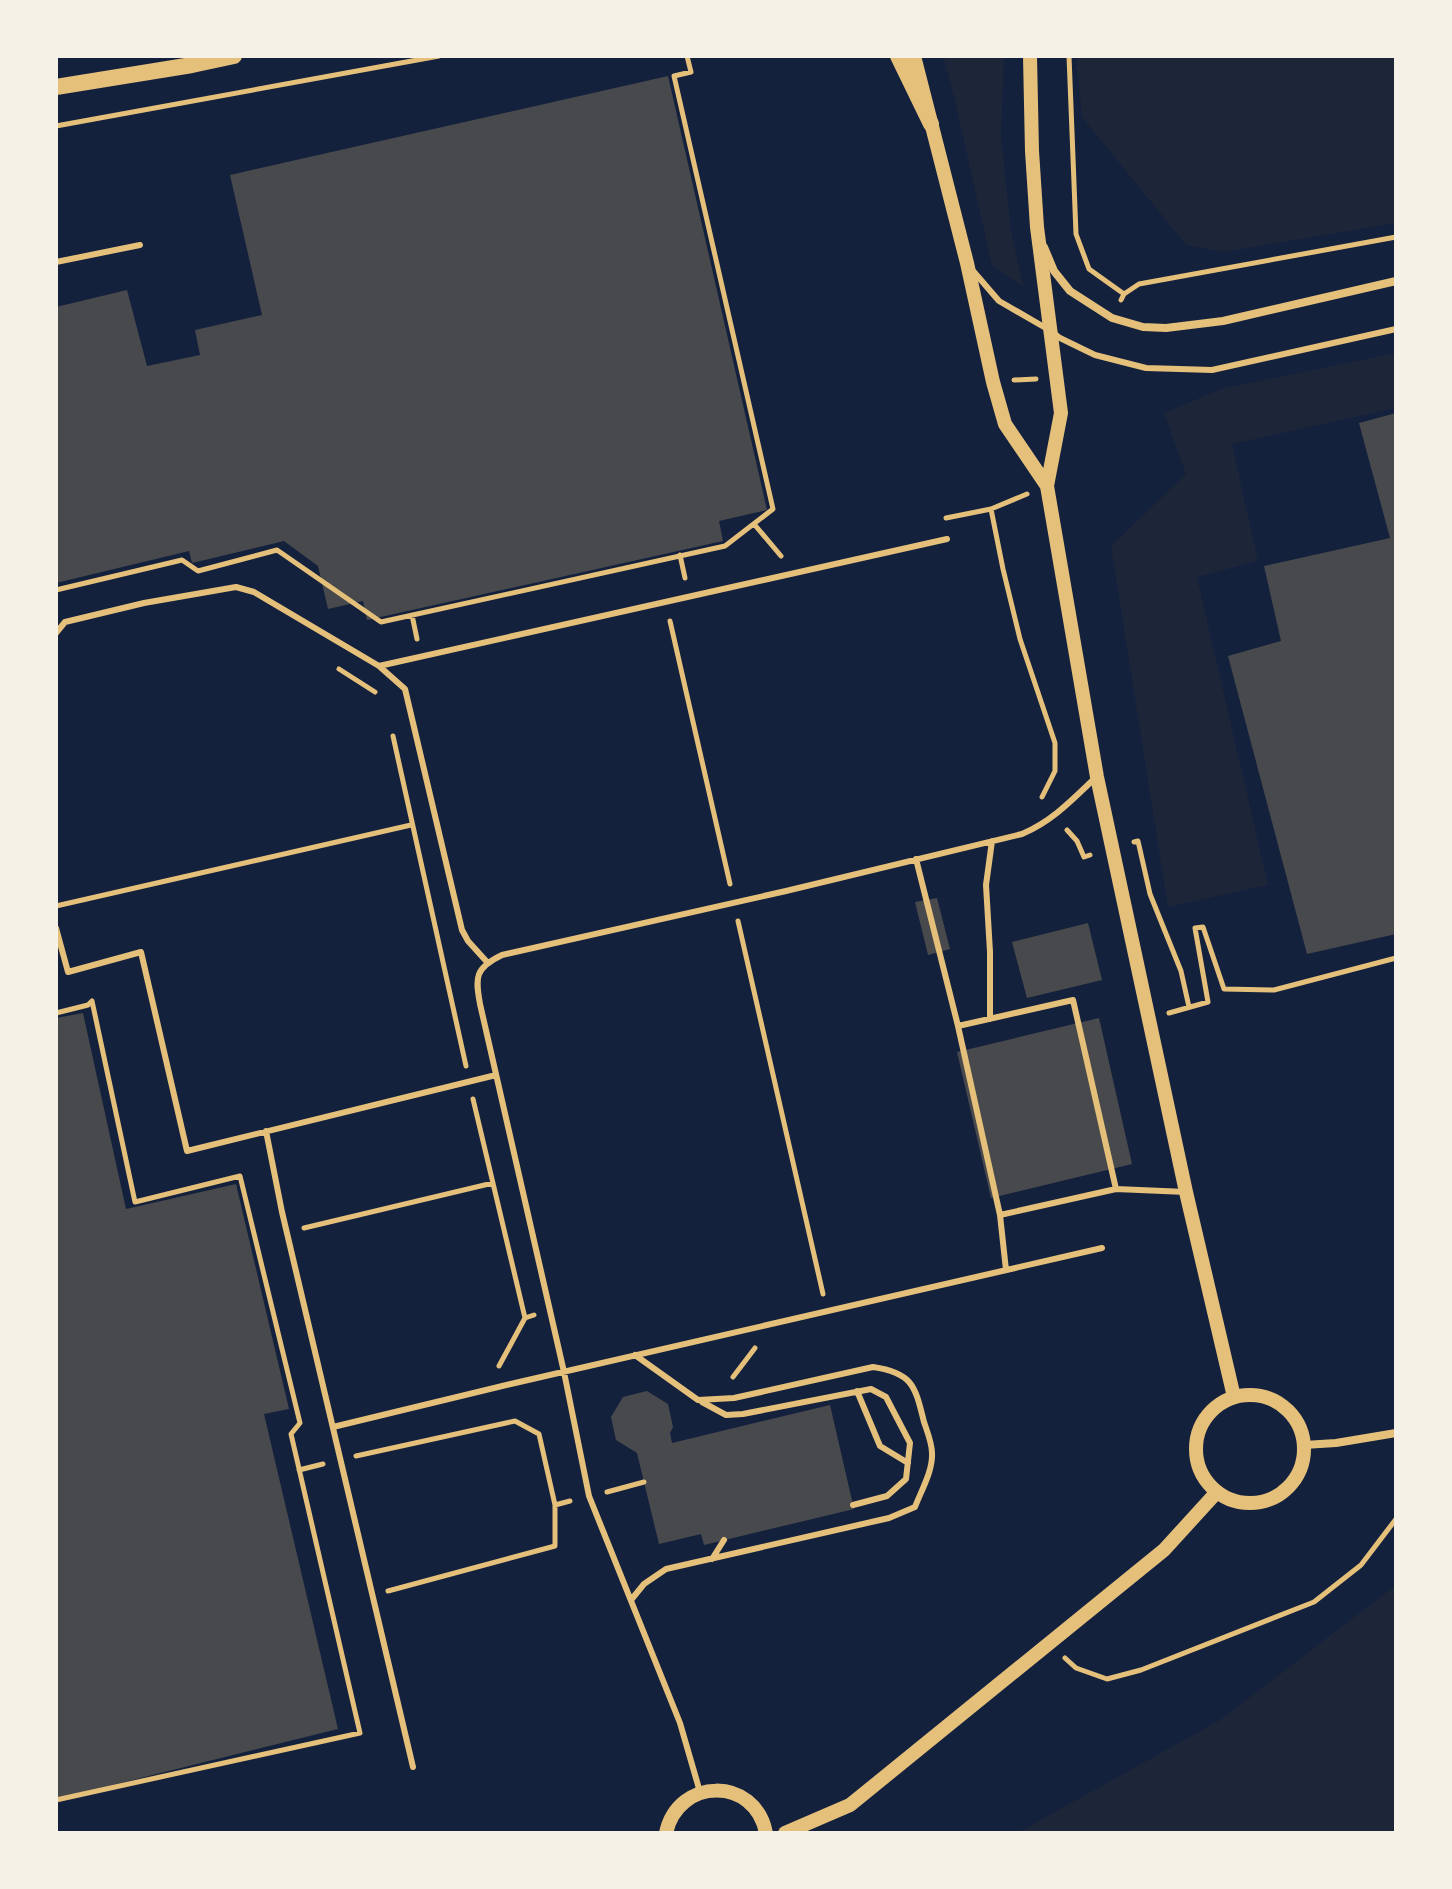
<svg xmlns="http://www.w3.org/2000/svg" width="1452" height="1889" font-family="'IBM Plex Sans',sans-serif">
	<rect width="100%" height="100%" fill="#14213d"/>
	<path fill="#1d2539" d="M943 56H1004L1001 137 1011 232 1023 286 992 266 953 92Z
		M1076 56H1396V223L1224 252 1186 245 1082 117Z
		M1396 353V408L1232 444 1258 561 1197 577 1268 885 1168 907 1111 546 1186 474 1164 413 1224 388Z
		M1396 1585V1833H1017L1220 1720Z"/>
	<path fill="#48494c" d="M668 76 767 510 719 521 723 541 367 620 363 601 328 609 318 566 284 541 192 563 189 551 56 583V307L127 290 147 366 200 355 195 330 262 315 230 175Z
		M1396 413V934L1307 954 1228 656 1281 641 1264 566 1390 538 1359 423Z
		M937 898 950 949 928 955 915 902Z
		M1088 923 1102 980 1027 998 1012 942Z
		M83 1013 126 1209 236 1184 289 1409 264 1414 338 1729 56 1799V1018Z
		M1099 1018 1132 1164 991 1198 957 1052Z
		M647 1391 668 1404 673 1427 670 1433 672 1443 830 1405 854 1509 704 1545 701 1534 659 1544 637 1453 616 1440 611 1417 623 1397Z"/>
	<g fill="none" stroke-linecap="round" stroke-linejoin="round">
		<path stroke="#e5c07b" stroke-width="5" d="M1069 56 1076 234 1089 269 1124 294
			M56 126 439 56
			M1121 300 1124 294 1139 284 1396 237
			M1014 380 1036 379
			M991 509 1027 494
			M946 518 991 509 1003 569 1020 639 1055 743V771L1042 797
			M754 524 781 556
			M680 555 685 578
			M56 590 182 560 198 571 277 550 381 622 725 546 773 509 674 76 691 72 687 56
			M412 615 417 639
			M670 621 730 884
			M339 669 375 692
			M393 736 466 1066
			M1067 830 1077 841 1084 857 1090 855
			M1134 842 1138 841 1150 894 1181 971 1189 1007
			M56 906 411 825
			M738 921 823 1294
			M56 1013 88 1005 92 1001 135 1202 240 1176 300 1423 291 1434 360 1733 56 1800
			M1169 1013 1208 1002 1195 928 1203 927 1224 989 1274 990 1396 958
			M473 1099 525 1318 534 1315
			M304 1228 493 1183
			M499 1366 525 1318
			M733 1377 755 1348
			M356 1456 515 1421 539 1434 555 1505
			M299 1470 323 1464
			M607 1492 644 1482
			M388 1591 555 1546V1505L570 1501
			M1065 1658 1076 1668 1107 1679 1141 1670 1314 1602 1361 1565 1396 1519"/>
		<path stroke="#e5c07b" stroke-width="6" d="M56 262 140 245
			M974 272 999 301 1051 331 1060 338 1095 355 1146 368 1212 370 1396 329
			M56 633 65 622 144 603 236 587 254 592 379 666 405 689 462 930 468 941 487 962
			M379 666 947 539
			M916 859 958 1026 1000 1215 1116 1189 1186 1192
			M56 928 68 972 141 952 187 1151 496 1075
			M990 1019V952L986 885 992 841
			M958 1026 1073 1000 1116 1189
			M266 1131 282 1212 413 1767
			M1000 1215 1006 1270
			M857 1391 880 1446 908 1463
			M702 1402 726 1415 743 1414 871 1389 886 1397 910 1443 906 1479 887 1496 853 1505
			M333 1427 515 1383 1102 1248
			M712 1559 724 1540
			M631 1600 644 1584 666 1569 889 1518 915 1507C921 1491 933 1471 932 1453 932 1443 927 1431 924 1422 915 1386 913 1373 873 1367L734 1398 698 1400 635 1355
			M700 1792 680 1723 589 1496 564 1372 480 1004C475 977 475 968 502 955L786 891 1022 834C1052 821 1071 801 1094 779"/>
		<path stroke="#e5c07b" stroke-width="8" d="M1044 247 1054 271 1070 291 1112 318 1143 327 1166 328 1223 321 1396 281
			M1304 1445 1336 1443 1396 1433"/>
		<path stroke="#e5c07b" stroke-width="14" d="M914 56 967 263 993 382 1005 424 1047 486
			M1030 56 1032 151 1037 227 1061 413 1047 486 1097 777 1186 1192 1234 1397
			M1196 1449a54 54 0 1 1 108 0a54 54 0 1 1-108 0Z
			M666 1833C678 1777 755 1776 766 1833
			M785 1833 850 1805 1164 1550 1216 1493"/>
		<path stroke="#e5c07b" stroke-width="16" d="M898 56 931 124
			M56 87 192 65 234 56"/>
	</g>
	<rect width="1452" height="1889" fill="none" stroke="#f6f1e7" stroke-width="116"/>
</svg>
